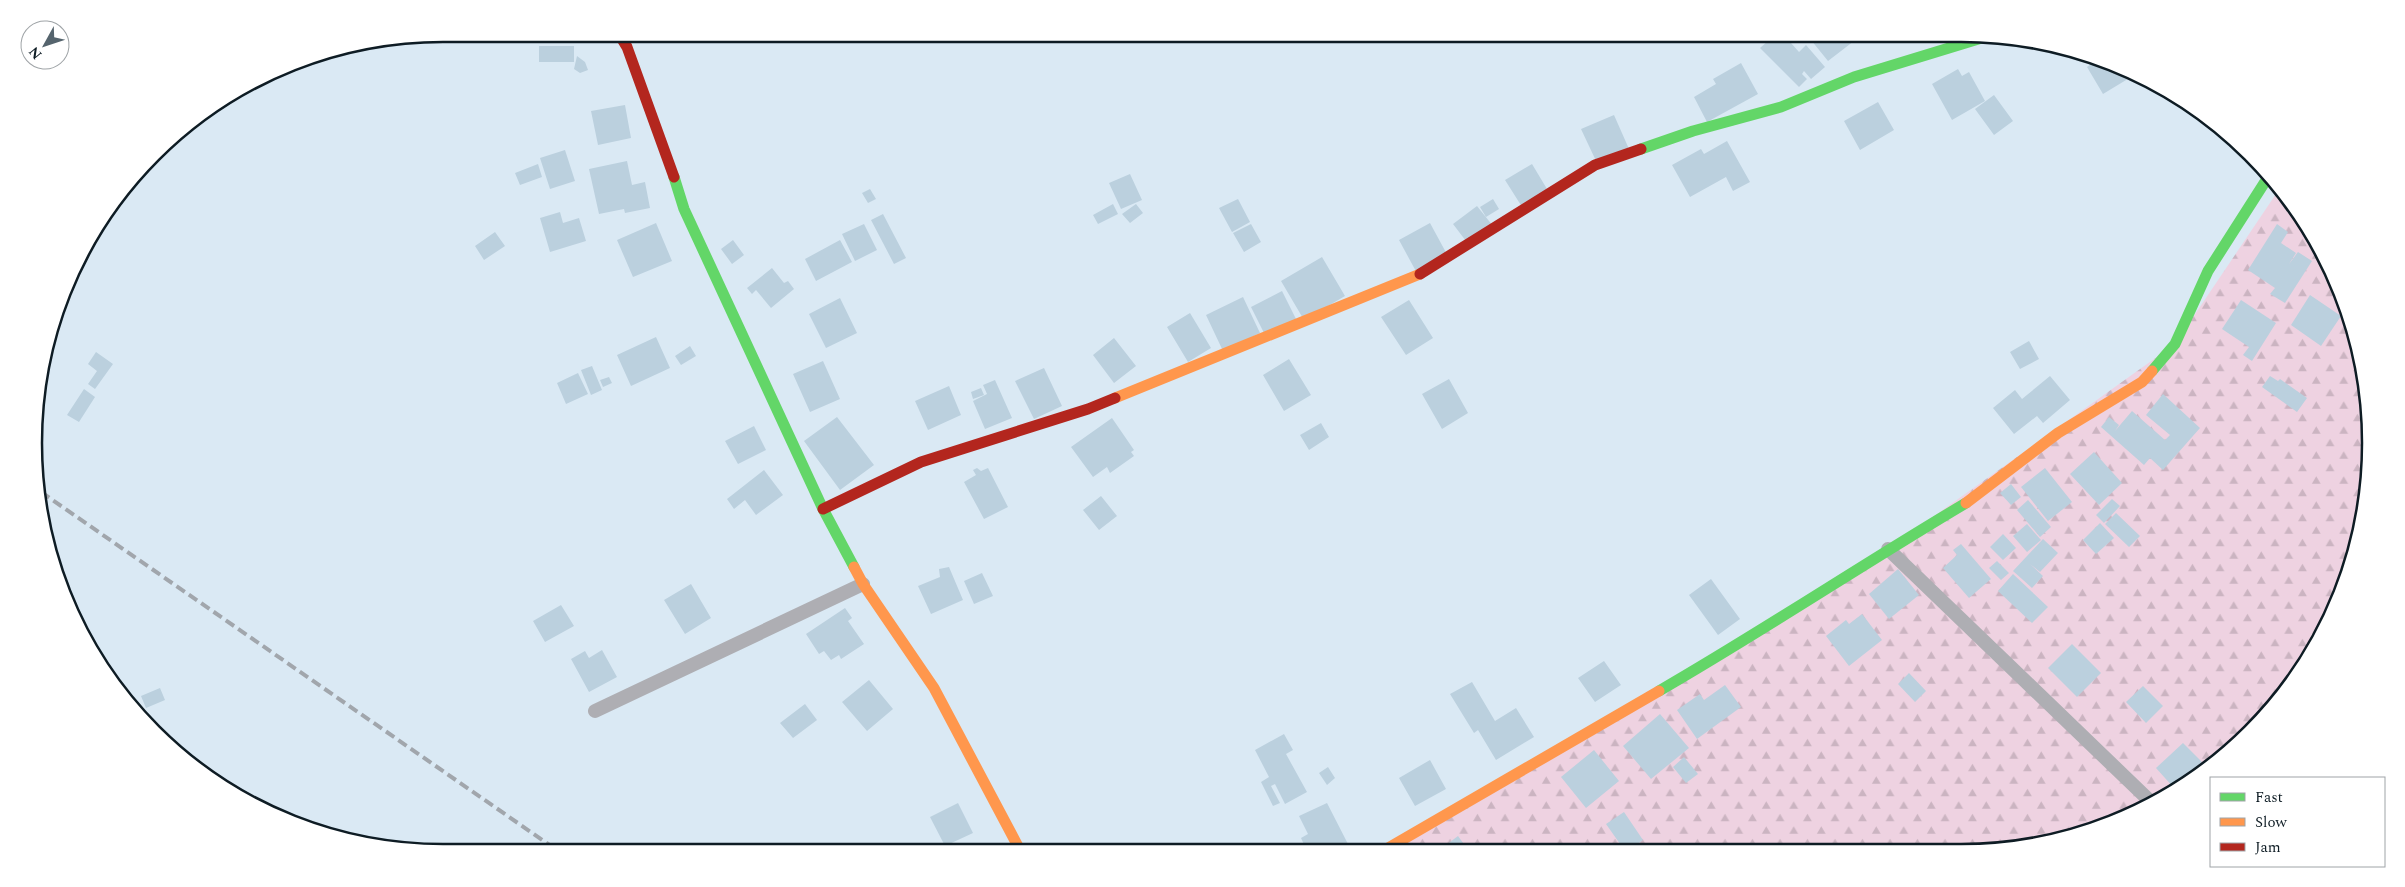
<svg xmlns="http://www.w3.org/2000/svg" width="2405" height="887" font-family="Spectral,serif">
	<defs>
		<pattern id="forest-firs" width="22" height="20" patternUnits="userSpaceOnUse" patternTransform="scale(1.25)"><rect width="22" height="20" fill="#eed2e1"/><path d="M5 1l3.5 6h-7zM16 11l3.5 6h-7z" fill="#cbb4c1"/></pattern>
	</defs>
	<rect width="100%" height="100%" fill="#dae9f4"/>
	<path fill="url(#forest-firs)" d="M2280 188 2316 239 2350 312 2368 390 2370 471 2357 550 2302 671 2232 751 2142 811 2015 850 1386 851 1888 549 2175 344Z"/>
	<path fill="#bbd0de" d="M1776 34H1783L1799 52 1806 45 1825 67 1811 79 1804 71 1802 74 1807 79 1799 87 1760 48Z
		M1818 34H1848L1854 41 1828 61 1811 40Z
		M1885 34H1902L1892 42Z
		M1928 34H1949L1933 40Z
		M539 46H574V62H539Z
		M577 56 585 62 588 70 580 73 574 69Z
		M2098 59 2136 74 2103 94 2087 67Z
		M1741 63 1758 94 1707 122 1694 97 1716 84 1713 79Z
		M1958 69 1962 76 1969 72 1985 101 1952 120 1932 84Z
		M1994 95 2013 121 1994 135 1975 109Z
		M1878 102 1894 130 1860 150 1844 121Z
		M625 105 631 138 598 145 591 111Z
		M1614 115 1629 149 1597 163 1581 129Z
		M1727 141 1750 182 1733 191 1726 177 1690 197 1672 165 1701 149 1704 154Z
		M565 150 575 181 550 189 540 158Z
		M627 161 632 185 645 182 650 208 625 213 624 209 599 214 589 169Z
		M538 164 542 177 520 185 515 173Z
		M1532 164 1550 194 1524 210 1505 180Z
		M1130 174 1142 200 1121 209 1109 183Z
		M870 189 876 199 868 203 862 193Z
		M1238 199 1250 222 1232 232 1219 208Z
		M1493 199 1499 209 1486 217 1480 207Z
		M1113 204 1118 214 1098 224 1093 215Z
		M1136 204 1143 213 1130 223 1122 214Z
		M1477 206 1493 226 1469 245 1453 224Z
		M560 212 563 223 579 218 586 241 550 252 540 218Z
		M883 214 906 258 894 264 871 220Z
		M656 223 672 261 633 277 617 240Z
		M1430 223 1449 258 1418 275 1399 240Z
		M864 224 877 250 855 261 842 234Z
		M1251 224 1261 242 1244 252 1233 233Z
		M2277 224 2288 232 2281 243 2296 253 2289 264 2298 252 2312 261 2285 303 2270 294 2275 288 2248 270Z
		M495 232 505 246 484 260 475 246Z
		M733 240 744 255 732 264 721 249Z
		M840 240 852 262 816 281 805 259Z
		M1322 257 1345 296 1304 320 1281 281Z
		M772 268 784 283 788 281 794 289 771 308 756 290 752 294 747 288Z
		M2338 287 2340 290 2346 303 2333 294Z
		M1282 291 1296 319 1265 335 1251 307Z
		M2310 295 2341 316 2321 346 2291 325Z
		M1243 297 1260 333 1223 351 1206 315Z
		M840 298 857 333 826 348 809 314Z
		M1409 300 1433 338 1406 355 1381 317Z
		M2241 300 2276 323 2252 361 2243 355 2249 347 2222 329Z
		M1190 313 1211 348 1188 362 1167 327Z
		M656 337 670 368 631 386 617 355Z
		M1114 338 1136 366 1114 383 1093 355Z
		M2029 341 2039 359 2020 369 2010 352Z
		M690 346 696 356 681 365 675 356Z
		M96 352 113 364 95 389 88 384 97 371 88 364Z
		M1289 359 1311 395 1284 411 1263 375Z
		M823 361 840 399 810 412 793 374Z
		M592 366 602 390 591 395 581 370Z
		M1044 368 1062 406 1034 419 1015 381Z
		M578 373 588 394 566 404 557 383Z
		M2050 376 2070 400 2043 423 2037 416 2014 434 1993 408 2015 390 2022 399Z
		M2270 376 2278 381 2280 379 2307 398 2297 412 2262 387Z
		M609 377 612 383 603 387 600 380Z
		M1449 379 1468 413 1442 429 1422 394Z
		M995 380 1012 418 985 429 973 401 987 394 983 385Z
		M949 386 961 415 928 430 915 401Z
		M981 388 984 395 973 399 971 392Z
		M84 389 95 397 79 422 67 415Z
		M2163 394 2200 428 2163 470 2150 458 2144 465 2101 427 2109 417 2119 425 2115 431 2132 411 2165 440 2170 435 2146 415Z
		M837 417 874 465 840 490 804 441Z
		M1112 418 1134 450 1131 452 1134 456 1110 473 1107 467 1093 477 1071 447Z
		M1321 423 1329 437 1309 450 1300 435Z
		M754 426 766 450 738 464 725 441Z
		M2094 452 2122 483 2099 505 2070 474Z
		M977 468 981 471 988 468 1008 507 984 519 964 482 976 475 973 470Z
		M2045 468 2072 502 2048 521 2021 487Z
		M764 470 783 495 756 515 745 500 734 509 727 499Z
		M2011 484 2021 497 2011 505 2000 493Z
		M1101 496 1117 516 1099 530 1083 510Z
		M2112 499 2120 506 2104 523 2096 515Z
		M2028 500 2051 527 2040 537 2017 510Z
		M2116 513 2140 536 2129 547 2105 524Z
		M2100 523 2114 538 2096 554 2083 540Z
		M2027 524 2041 540 2027 552 2013 536Z
		M2003 534 2016 548 2003 560 1990 547Z
		M2043 539 2058 553 2040 572 2030 564 2043 576 2032 588 2013 571Z
		M1961 544 1991 579 1969 598 1943 568 1957 555 1953 550Z
		M1997 561 2009 573 2001 580 1989 568Z
		M949 567 963 600 931 614 918 586 940 577 939 569Z
		M1898 569 1919 595 1889 619 1869 594Z
		M982 573 993 596 974 604 964 581Z
		M2013 574 2048 607 2032 623 1998 591Z
		M1711 579 1740 619 1718 635 1689 595Z
		M691 584 711 618 685 634 664 600Z
		M561 605 574 626 545 642 533 621Z
		M845 608 852 618 848 621 864 644 841 659 839 655 831 660 824 651 819 654 806 634Z
		M1862 614 1882 640 1849 666 1826 636 1846 620 1849 624Z
		M2072 644 2101 673 2077 697 2048 668Z
		M602 650 617 677 589 692 571 659 585 651 589 658Z
		M1604 661 1621 685 1595 702 1578 678Z
		M1909 673 1926 691 1915 702 1898 684Z
		M869 680 893 709 867 731 842 702Z
		M1472 682 1495 721 1516 708 1534 737 1496 760 1478 730 1474 733 1450 694Z
		M1725 685 1741 707 1697 739 1677 710 1700 694 1704 700Z
		M2143 686 2163 706 2146 723 2126 702Z
		M160 688 165 700 146 708 141 696Z
		M805 704 817 720 793 738 780 723Z
		M1660 714 1689 748 1651 779 1623 746Z
		M1284 734 1293 750 1286 754 1307 792 1285 804 1275 784 1271 786 1280 803 1273 806 1261 782 1269 777 1255 750Z
		M2183 743 2202 762 2174 788 2156 768Z
		M1594 750 1619 781 1586 808 1561 777Z
		M1684 757 1698 774 1686 783 1673 767Z
		M1430 760 1446 789 1415 806 1399 778Z
		M1328 767 1335 778 1327 785 1319 773Z
		M958 803 973 833 945 846 930 817Z
		M1327 803 1348 844 1333 851H1307L1301 838 1308 834 1299 816Z
		M1624 812 1643 840 1628 851H1625L1606 824Z
		M1458 836 1469 851H1438Z"/>
	<g fill="none" stroke-linecap="round" stroke-linejoin="round">
		<path stroke="#aeaeb3" stroke-width="14" d="M1888 549 2153 804
			M595 711 863 584"/>
		<path stroke="#63d668" stroke-width="11" d="M1641 149 1693 131 1781 107 1854 77 1985 37
			M674 177 684 209 823 509 854 567
			M2152 371 2175 344 2208 271 2270 174
			M1659 691C1763 631 1863 564 1966 503"/>
		<path stroke="#ff974d" stroke-width="11" d="M1115 398 1420 274
			M1966 503 2058 433 2142 382 2152 371
			M854 567 863 584 934 688 1021 852
			M1383 851 1659 691"/>
		<path stroke="#b3261e" stroke-width="11" d="M619 34 627 47 674 177
			M1420 274 1595 165 1641 149
			M823 509 921 462 1088 409 1115 398"/>
		<path stroke="#a1a6ac" stroke-width="4" stroke-dasharray="10 5" stroke-linecap="butt" d="M41 492 561 853"/>
	</g>
	<path d="M0 0H2405V887H0ZM443 42H1961A401 401 0 0 1 2362 443V443A401 401 0 0 1 1961 844H443A401 401 0 0 1 42 443V443A401 401 0 0 1 443 42Z" fill="#fff" fill-rule="evenodd"/>
	<path fill="none" stroke="#0e1c24" stroke-width="2.5" d="M443 42H1961A401 401 0 0 1 2362 443V443A401 401 0 0 1 1961 844H443A401 401 0 0 1 42 443V443A401 401 0 0 1 443 42Z"/>
	<rect x="2210" y="777" width="175" height="90" fill="#ffffff" stroke="#9fa4a7"/>
	<rect x="2220" y="793" width="25" height="8" fill="#63d668" stroke="#9fa4a7"/>
	<text x="2255" y="802" font-size="15" fill="#0e1c24">Fast</text>
	<rect x="2220" y="818" width="25" height="8" fill="#ff974d" stroke="#9fa4a7"/>
	<text x="2255" y="827" font-size="15" fill="#0e1c24">Slow</text>
	<rect x="2220" y="843" width="25" height="8" fill="#b3261e" stroke="#9fa4a7"/>
	<text x="2255" y="852" font-size="15" fill="#0e1c24">Jam</text>
	<g transform="translate(45 45) rotate(230)"><circle r="24" fill="#ffffff" stroke="#9fa4a7"/>
	<path d="M0-4L9 19L0 12L-9 19Z" fill="#55646d"/>
	<text y="-8" font-size="14" font-weight="bold" text-anchor="middle" fill="#0e1c24">N</text>
	</g>
</svg>
